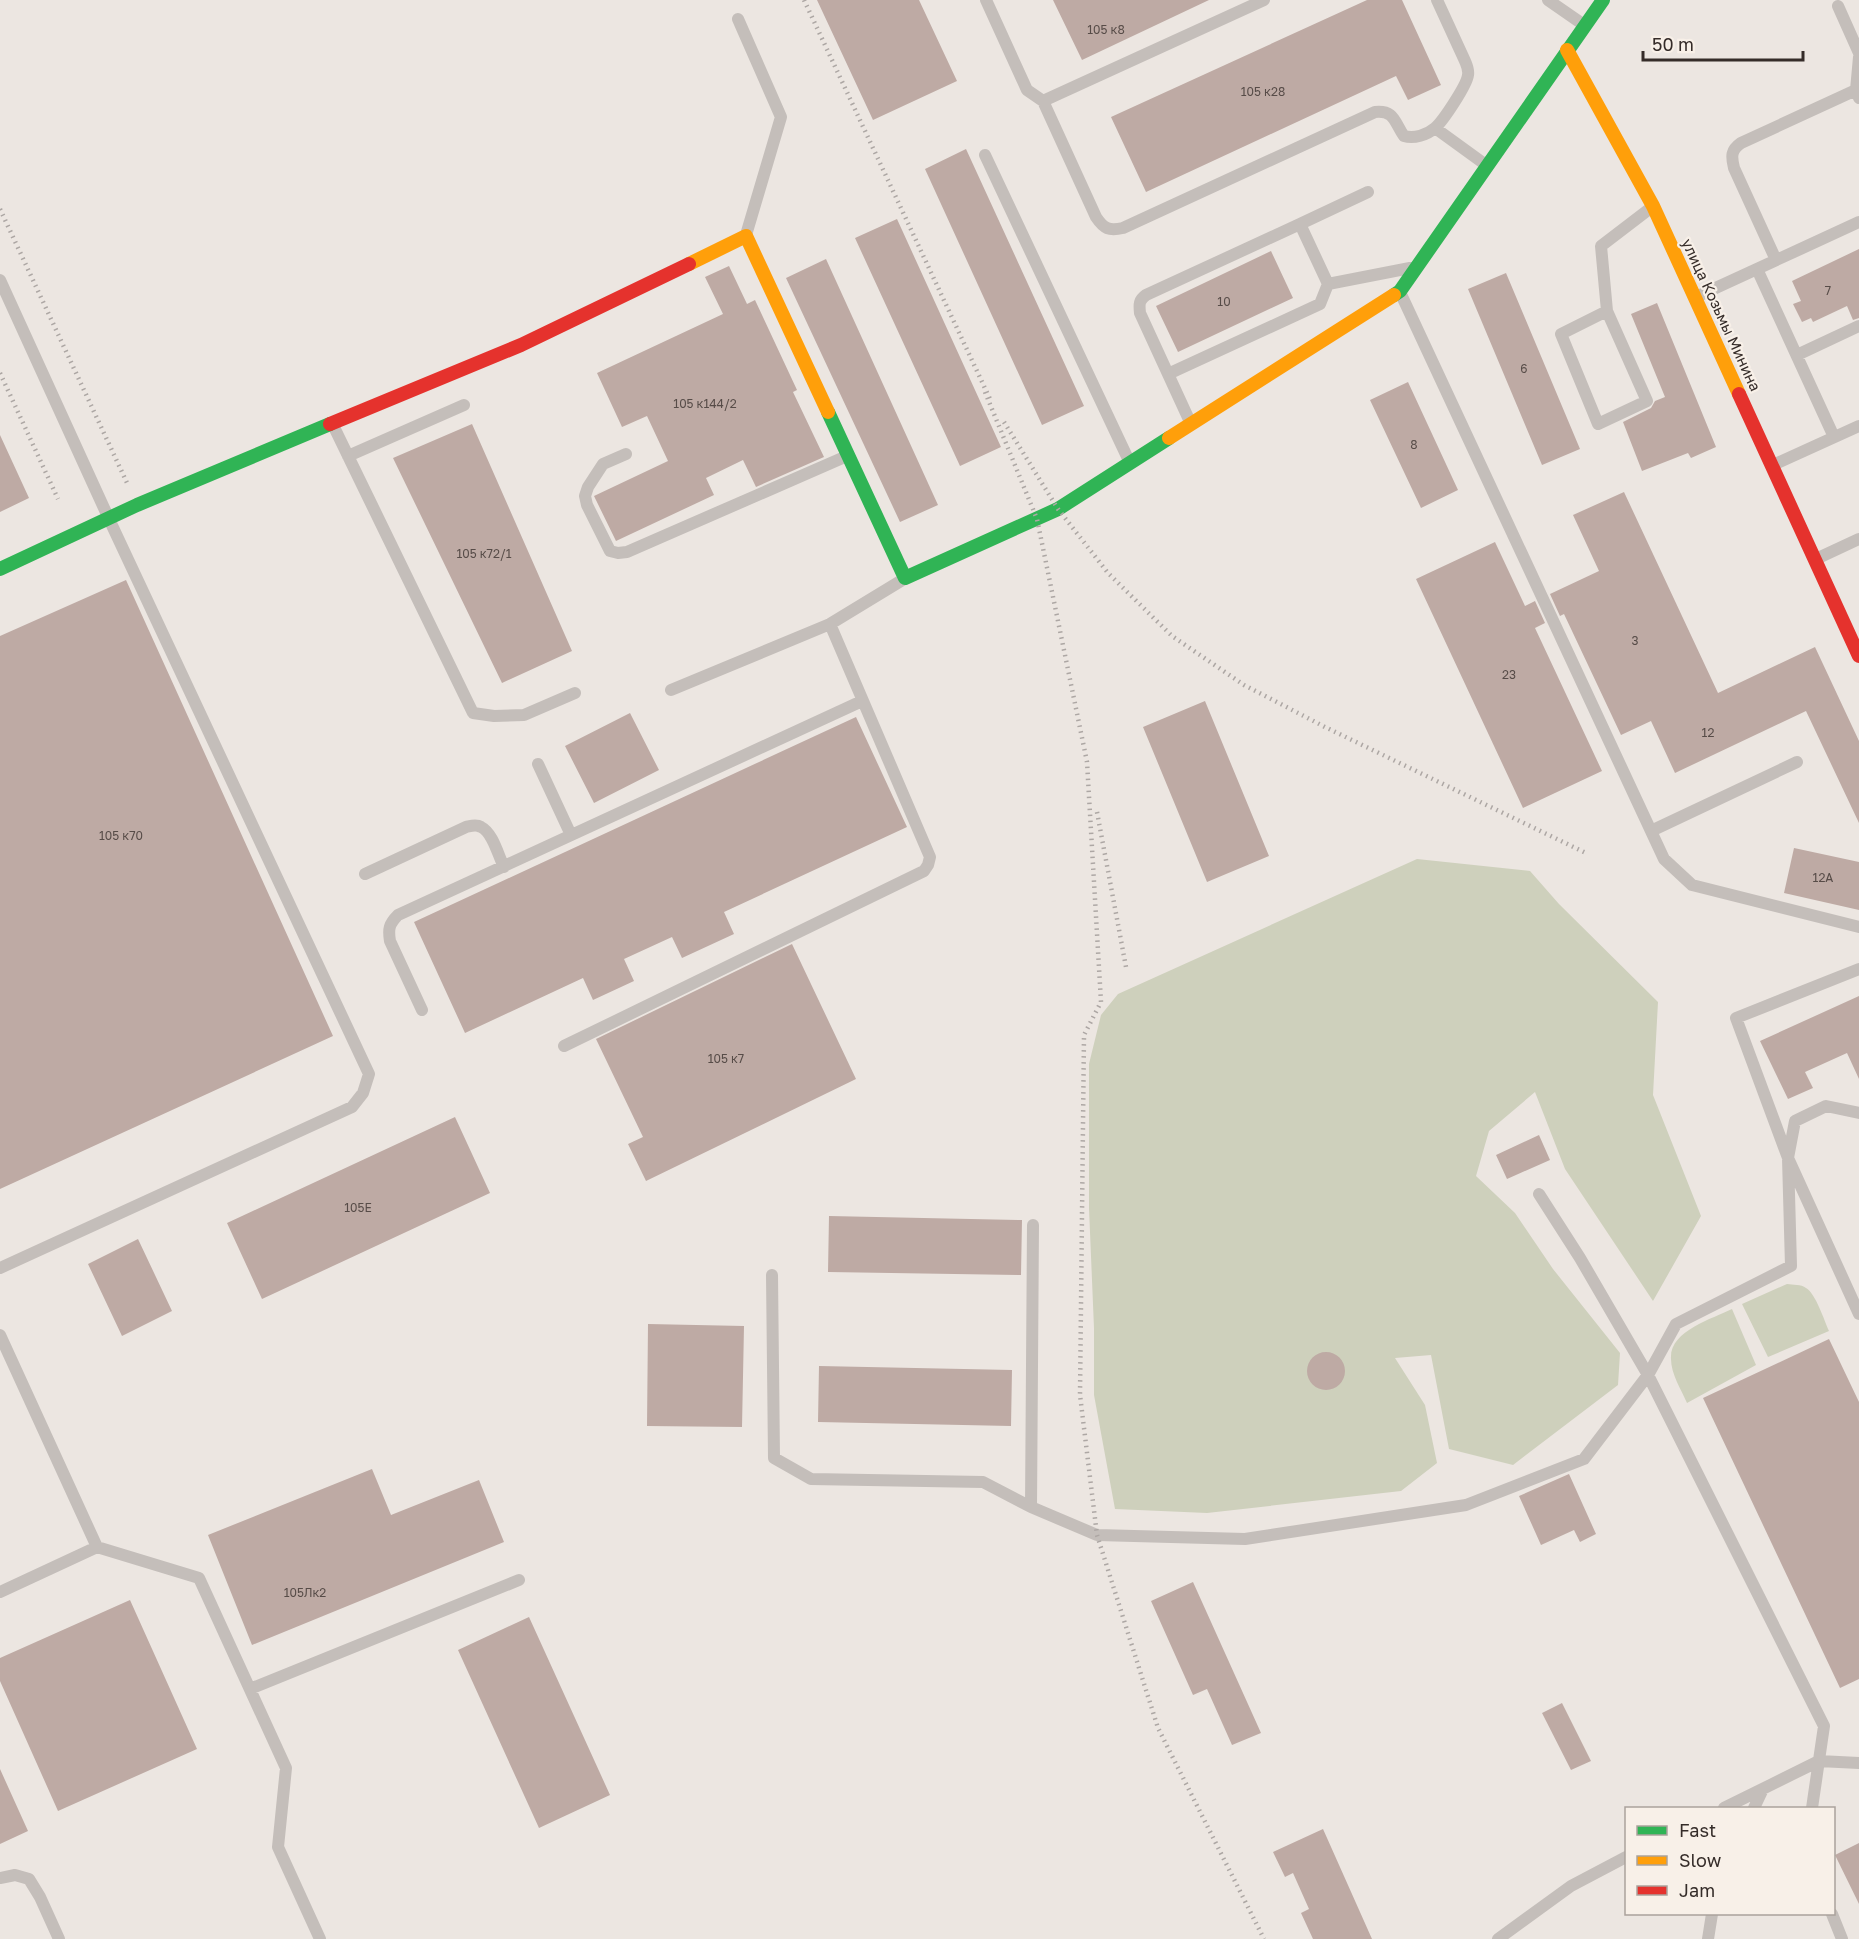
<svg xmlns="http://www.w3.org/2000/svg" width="1859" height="1939" font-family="'Golos Text',sans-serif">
	<rect width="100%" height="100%" fill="#ece6e1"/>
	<path fill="#ced0bc" d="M1417 859 1530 871 1559 904 1658 1002 1653 1095 1701 1216 1653 1301 1565 1169 1535 1092 1489 1131 1476 1176 1515 1213 1553 1269 1620 1353 1618 1385 1513 1465 1449 1449 1431 1355 1395 1358 1425 1405 1437 1463 1401 1491 1207 1513 1115 1509 1094 1395V1328L1089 1208V1064L1101 1015 1118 994Z
		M1787 1284C1793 1285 1801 1284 1806 1288 1816 1294 1824 1320 1829 1331L1768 1357 1742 1304Z
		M1732 1309 1756 1365 1687 1403C1681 1389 1671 1374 1671 1359 1669 1331 1712 1319 1732 1309Z"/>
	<path fill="#beaaa4" d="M817 0H919L957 81 873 120Z
		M1053 0H1209L1082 60Z
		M1367 0H1402L1441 85 1408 100 1396 76 1146 192 1111 117Z
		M966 149 1084 406 1042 425 925 169Z
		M897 219 1001 447 960 466 855 238Z
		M1859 249V318L1853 320 1847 306 1813 322 1811 318 1802 322 1793 304 1801 301 1792 281Z
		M1271 251 1293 298 1178 352 1156 306Z
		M826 259 938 505 900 522 786 278Z
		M729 266 747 304 755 300 797 390 793 392 824 457 756 487 743 460 706 478 714 495 616 541 594 496 668 461 647 416 622 427 597 373 723 314 705 277Z
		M1506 273 1580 449 1542 465 1468 289Z
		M1657 303 1716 447 1691 458 1688 453 1642 471 1623 422 1651 408 1655 401 1665 397 1631 314Z
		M1408 382 1458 490 1421 508 1370 400Z
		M472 424 572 651 502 683 393 458Z
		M0 435 29 498 0 512Z
		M1624 492 1718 693 1815 647 1859 741V823L1806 711 1675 773 1651 721 1621 735 1564 614 1560 616 1550 594 1599 571 1573 515Z
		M1495 542 1525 606 1535 601 1545 623 1535 628 1602 771 1523 808 1416 579Z
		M126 580 333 1036 0 1189V636Z
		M1205 701 1269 856 1207 882 1143 727Z
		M630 713 659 770 594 803 565 746Z
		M856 717 907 827 724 912 734 934 682 958 672 937 624 959 634 981 593 1000 583 978 465 1033 414 922Z
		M1794 848 1859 862V910L1784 893Z
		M792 944 856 1079 646 1181 628 1144 643 1137 596 1039Z
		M1859 996V1079L1847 1053 1805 1072 1813 1088 1788 1099 1760 1041Z
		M455 1117 490 1193 262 1299 227 1223Z
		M1539 1135 1550 1160 1507 1179 1496 1155Z
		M829 1216 1022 1220 1021 1275 828 1272Z
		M138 1239 172 1311 122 1336 88 1264Z
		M648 1324 744 1326 742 1427 647 1426Z
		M1829 1339 1859 1402V1679L1840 1688 1703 1398Z
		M1307 1371a19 19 0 1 1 38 0a19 19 0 1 1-38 0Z
		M819 1366 1012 1370 1011 1426 818 1422Z
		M372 1469 391 1515 479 1480 504 1542 252 1645 208 1535Z
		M1569 1474 1596 1534 1580 1542 1574 1530 1541 1545 1519 1496Z
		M1193 1582 1261 1733 1232 1745 1207 1689 1193 1695 1151 1601Z
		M130 1600 197 1749 58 1811 0 1681V1658Z
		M529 1617 610 1795 539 1828 458 1650Z
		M1562 1703 1591 1761 1571 1770 1542 1713Z
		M0 1769 28 1831 0 1844Z
		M1323 1829 1372 1939H1313L1301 1913 1309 1909 1293 1873 1285 1877 1273 1852Z
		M1859 1843V1904L1835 1855Z"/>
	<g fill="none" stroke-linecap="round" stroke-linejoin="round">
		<path stroke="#c4beba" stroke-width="12" d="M986 0 1027 90 1043 101 1264 0
			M1548 0 1584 25
			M1838 6 1859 53
			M738 19 781 117 746 235
			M1856 90 1859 57
			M1043 101 1096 217C1104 229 1109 231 1123 228L1375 112C1395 110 1394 122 1404 136 1414 139 1427 135 1435 128 1443 121 1467 85 1468 75 1469 70 1467 66 1465 61L1437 0
			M1435 128 1486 165
			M985 155 1130 463
			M1300 224 1368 192
			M1776 260 1734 168C1731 156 1731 150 1741 143L1856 90 1859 98
			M1757 269 1834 437
			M0 280 109 519 369 1074 363 1093 352 1107 0 1268
			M1328 284 1410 268
			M1400 292 1664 859 1692 885 1859 927
			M1696 297 1859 222
			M1607 311 1647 401 1598 424 1561 334 1607 311 1601 246 1652 207
			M1797 355 1859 326
			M1168 374 1320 304 1328 284 1300 224 1146 295C1139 300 1139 304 1140 313L1191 424
			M333 425 473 713 494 716 524 715 575 693
			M626 454 603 464 588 487 585 496 587 505 610 551 618 553 627 552 847 456
			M348 456 464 405
			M1773 465 1859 426
			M1816 559 1859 539
			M671 690 830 624 904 579
			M538 764 571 835
			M1651 831 1797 762
			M365 874 466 827C471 826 476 824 481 827 493 833 498 855 504 867
			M1859 969 1736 1018 1788 1158 1859 1314
			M422 1010 390 941C388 929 389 924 398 915L862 701
			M564 1046 924 871 928 865 930 857 830 624
			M1033 1225 1031 1507 1097 1535 1245 1539 1466 1505 1584 1459 1648 1375 1580 1258 1539 1194
			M772 1275 774 1458 811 1479 983 1482 1031 1507
			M0 1335 97 1547 199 1578 286 1768 278 1847 320 1939
			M0 1592 97 1547
			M250 1689 519 1580
			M1724 1808 1819 1761 1859 1763
			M1754 1808 1763 1789
			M1812 1808 1824 1726 1648 1375 1676 1324 1791 1266 1788 1158 1795 1121 1826 1106 1859 1113
			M0 1878 15 1875 29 1879 40 1897 59 1939
			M1832 1914 1842 1939
			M1498 1939 1571 1886 1626 1857
			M1708 1939 1712 1914"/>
		<path stroke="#30b455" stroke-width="14" d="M1394 295 1400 291 1603 0
			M828 412 905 578 1058 509 1169 438
			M0 569 137 505 330 424"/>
		<path stroke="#ff9f0a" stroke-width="14" d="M1567 50 1653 206 1739 394
			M689 264 746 236 828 412
			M1169 438 1394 295"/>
		<path stroke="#e5322d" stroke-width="14" d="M1739 394 1859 656
			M330 424 521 345 689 264"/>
		<path stroke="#ada7a4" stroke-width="4.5" stroke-dasharray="1.5 4.5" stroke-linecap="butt" d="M804 0 990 399
			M0 209 128 485
			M0 373 58 499
			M985 392 1037 519 1087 762 1101 1002 1084 1035 1080 1395 1097 1535 1158 1728 1264 1939
			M1004 422 1058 509 1108 573 1172 636 1244 685 1325 727 1588 854
			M1097 812 1126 967"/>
	</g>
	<g text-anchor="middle" stroke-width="4.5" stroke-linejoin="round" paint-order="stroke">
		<g font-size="12" fill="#574c48">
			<text x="1106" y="34">105 к8</text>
			<text x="1263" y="96">105 к28</text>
			<text x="1828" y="295">7</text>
			<text x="1224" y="306">10</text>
			<text x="1524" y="373">6</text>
			<text x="705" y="408">105 к144/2</text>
			<text x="1414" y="449">8</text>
			<text x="484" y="558">105 к72/1</text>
			<text x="1635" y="645">3</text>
			<text x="1509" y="679">23</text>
			<text x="1708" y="737">12</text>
			<text x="121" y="840">105 к70</text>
			<text x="1823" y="882">12А</text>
			<text x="726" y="1063">105 к7</text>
			<text x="358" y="1212">105Е</text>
			<text x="305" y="1597">105Лк2</text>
		</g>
		<g font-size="15" fill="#352c29" stroke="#f8f0e8">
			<text transform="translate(1721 315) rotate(65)" y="5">улица Козьмы Минина</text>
		</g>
	</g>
	<rect x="1625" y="1807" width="210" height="108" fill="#f8f0e8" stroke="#aaa29c" stroke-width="1.5"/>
	<rect x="1637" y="1826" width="30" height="9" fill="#30b455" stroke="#aaa29c" stroke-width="1.5"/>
	<text x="1679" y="1837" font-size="18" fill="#352c29">Fast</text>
	<rect x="1637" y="1856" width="30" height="9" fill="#ff9f0a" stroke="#aaa29c" stroke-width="1.5"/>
	<text x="1679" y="1867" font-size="18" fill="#352c29">Slow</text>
	<rect x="1637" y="1886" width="30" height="9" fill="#e5322d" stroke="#aaa29c" stroke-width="1.5"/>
	<text x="1679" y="1897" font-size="18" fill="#352c29">Jam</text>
	<path d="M1643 51v9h160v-9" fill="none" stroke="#352c29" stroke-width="3"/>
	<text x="1652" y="51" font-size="18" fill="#352c29" stroke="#f8f0e8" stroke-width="4.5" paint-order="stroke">50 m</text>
</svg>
